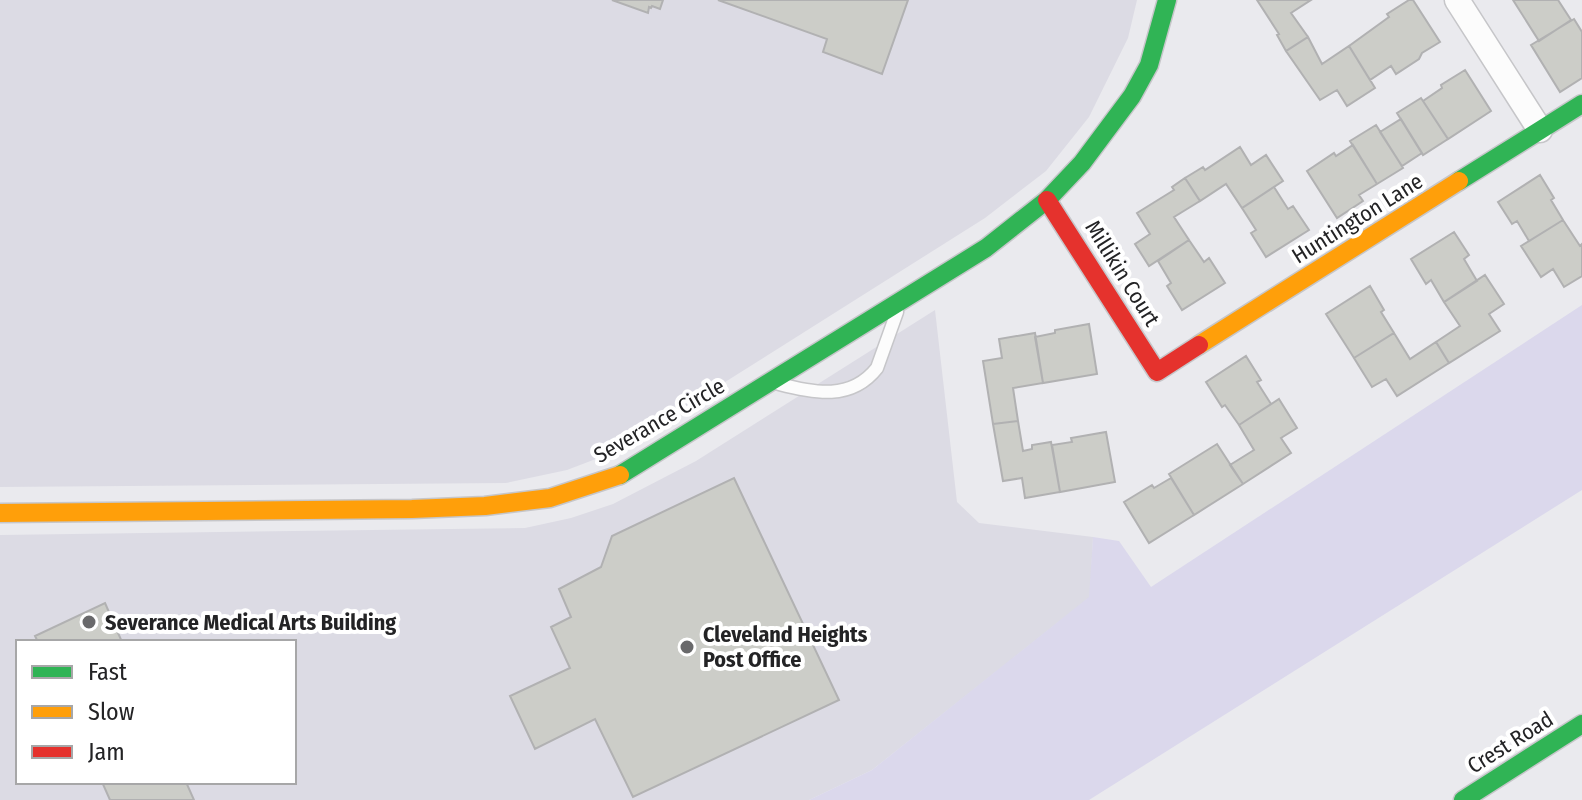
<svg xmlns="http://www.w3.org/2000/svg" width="1582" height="800" font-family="'Fira Sans Condensed',sans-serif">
	<rect width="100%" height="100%" fill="#eaeaee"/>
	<path fill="#dcdbe4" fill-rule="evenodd" d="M0 0H1137L1128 38 1089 117 1046 171 985 218 614 452 567 470 506 483 0 487Z
		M935 310 957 502 979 523 1093 537 1090 597 872 770 809 800H0V535L525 528 571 518 613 504 696 461ZM18 642H294V782H18Z"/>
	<path fill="#dbd8ec" d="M1582 305V490L1089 800H809L872 770 1089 597 1093 537 1119 541 1151 587Z"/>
	<path fill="#cccdc8" stroke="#b1b1b2" stroke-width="2" d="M612 0H663L660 9 652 6 651 8 649 7 648 13Z
		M718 0H908L882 74 823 52 827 39Z
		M1257 0H1311L1291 13 1308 37 1286 51 1277 35 1279 34Z
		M1409 0H1413L1440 42 1422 53 1419 59 1396 74 1391 66 1370 80 1349 46 1389 17 1387 14Z
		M1513 0H1558L1571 20 1539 41Z
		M1574 19 1582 32V78L1560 92 1531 45Z
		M1308 37 1322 64 1349 46 1375 88 1347 106 1337 90 1320 100 1286 51Z
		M1465 70 1491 111 1448 139 1423 101 1442 88 1441 85Z
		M1421 98 1448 139 1423 155 1397 113Z
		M1401 119 1422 153 1402 166 1380 132Z
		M1376 125 1403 168 1377 184 1350 141Z
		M1353 145 1377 184 1359 195 1363 201 1337 218 1307 171 1334 153 1336 156Z
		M1240 147 1251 165 1266 155 1283 181 1242 208 1226 184 1200 201 1185 178 1203 167 1205 170Z
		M1540 175 1554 198 1551 200 1563 220 1529 241 1517 221 1512 224 1498 202Z
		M1185 178 1200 201 1174 217 1189 240 1149 266 1135 244 1150 234 1137 213 1174 190 1172 187Z
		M1274 187 1288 209 1293 206 1309 230 1266 257 1251 233 1256 230 1242 208Z
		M1563 220 1580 246 1582 244V276L1564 287 1553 269 1541 277 1521 246Z
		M1454 232 1469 255 1464 259 1477 281 1444 302 1431 280 1426 284 1411 259Z
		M1189 240 1204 262 1209 258 1225 283 1182 310 1167 286 1171 283 1158 261Z
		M1485 275 1504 304 1489 314 1500 331 1449 363 1436 342 1460 326 1444 302Z
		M1370 286 1384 310 1381 312 1394 333 1354 358 1326 314Z
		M1089 324 1097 374 1043 383 1035 337 1055 333V330Z
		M1035 333 1043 383 1013 388 1018 421 993 424 983 361 1002 358 999 339Z
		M1394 333 1410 359 1436 342 1449 363 1397 396 1386 379 1372 387 1354 358Z
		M1246 356 1261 380 1257 382 1271 404 1239 425 1225 405 1222 407 1206 382Z
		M1279 399 1297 428 1281 438 1291 453 1243 484 1230 465 1254 450 1239 425Z
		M1018 421 1023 451 1032 449V445L1051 442 1060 492 1025 498 1022 478 1003 481 993 424Z
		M1106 432 1115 482 1060 492 1052 445 1072 442 1071 438Z
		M1217 444 1243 484 1194 515 1169 474Z
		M734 478 839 700 633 797 595 719 535 749 510 696 570 668 551 627 571 617 559 589 601 567 612 536Z
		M1171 478 1194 515 1149 543 1124 502 1152 485 1154 488Z
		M105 603 122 642H38L35 636Z
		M102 782H186L194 800H110Z"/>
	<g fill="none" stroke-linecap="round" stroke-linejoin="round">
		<defs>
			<path id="lane" d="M779 384C814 393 851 401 877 368L897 312"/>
			<path id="street" d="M1457 0 1540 130"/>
			<path id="fast" d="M1459 181 1582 104
				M620 475 986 248 1047 200 1082 163 1132 96 1149 65 1167 0
				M1463 800 1582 724"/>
			<path id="slow" d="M1199 345 1459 181
				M0 513 412 509 485 506 550 498 620 475"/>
			<path id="jam" d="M1047 200 1157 372 1199 345"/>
		</defs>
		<use href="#lane" stroke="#c6c6c9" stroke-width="15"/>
		<use href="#street" stroke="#c6c6c9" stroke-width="27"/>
		<use href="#fast" stroke="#c6c6c9" stroke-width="21"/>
		<use href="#slow" stroke="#c6c6c9" stroke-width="21"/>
		<use href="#jam" stroke="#c6c6c9" stroke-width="21"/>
		<use href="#lane" stroke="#fcfcfc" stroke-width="12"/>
		<use href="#street" stroke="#fcfcfc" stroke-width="24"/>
		<use href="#fast" stroke="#30b455" stroke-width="18"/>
		<use href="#slow" stroke="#ff9f0a" stroke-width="18"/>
		<use href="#jam" stroke="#e5322d" stroke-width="18"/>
	</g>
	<g fill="#69696b" stroke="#fff" stroke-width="3">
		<circle cx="89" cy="622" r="8"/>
		<circle cx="687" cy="647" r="8"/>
	</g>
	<g text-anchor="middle" stroke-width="8" stroke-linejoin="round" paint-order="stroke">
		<g font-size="22" fill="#232325" stroke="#fff">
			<text transform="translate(1357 218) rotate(-32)" y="8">Huntington Lane</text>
			<text transform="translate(1123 273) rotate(58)" y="8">Millikin Court</text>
			<text transform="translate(659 420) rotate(-30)" y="8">Severance Circle</text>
			<text transform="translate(1510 742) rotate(-32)" y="8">Crest Road</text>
		</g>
		<g font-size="22" font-weight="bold" fill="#232325" stroke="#fff" text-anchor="start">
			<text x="105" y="630">Severance Medical Arts Building</text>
			<text x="703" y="642">Cleveland Heights<tspan x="703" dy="25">Post Office</tspan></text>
		</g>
	</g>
	<rect x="16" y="640" width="280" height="144" fill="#ffffff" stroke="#a7a7a8" stroke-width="2"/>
	<rect x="32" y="666" width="40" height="12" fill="#30b455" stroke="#a7a7a8" stroke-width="2"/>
	<text x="88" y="680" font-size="24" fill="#232325">Fast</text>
	<rect x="32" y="706" width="40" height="12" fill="#ff9f0a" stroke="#a7a7a8" stroke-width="2"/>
	<text x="88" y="720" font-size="24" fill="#232325">Slow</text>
	<rect x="32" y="746" width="40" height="12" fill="#e5322d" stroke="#a7a7a8" stroke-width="2"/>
	<text x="88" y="760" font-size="24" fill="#232325">Jam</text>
</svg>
